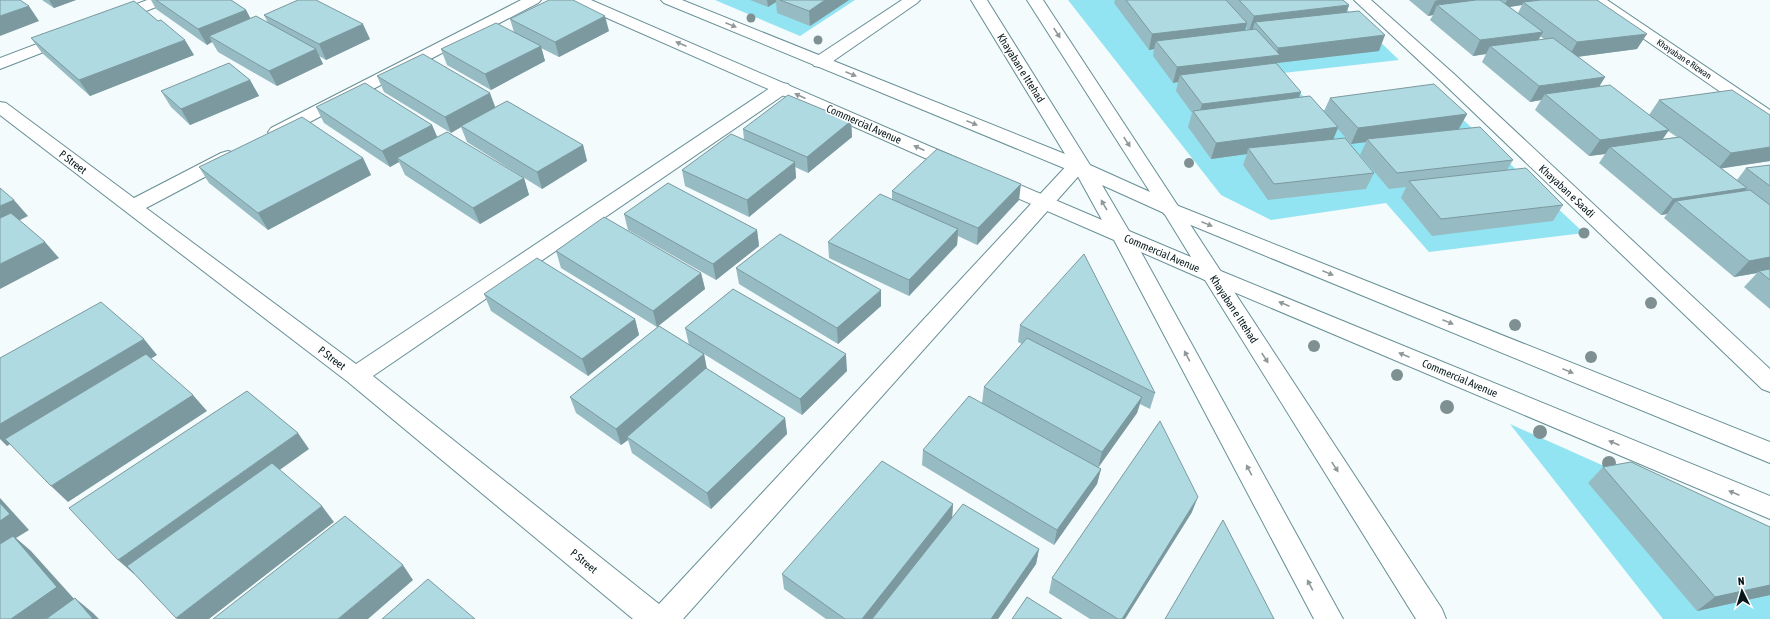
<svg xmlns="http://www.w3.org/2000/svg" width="1770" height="619" font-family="'Asap Condensed',sans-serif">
	<rect width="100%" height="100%" fill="#f3fbfc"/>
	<path fill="#93e4f3" d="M715 0H855L800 36Z
		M1068 0H1337L1399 60 1283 73 1316 111 1440 98 1584 233 1429 252 1386 203 1271 220 1221 195Z
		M1510 424 1770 540V619H1663Z"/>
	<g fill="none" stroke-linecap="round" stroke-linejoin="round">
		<defs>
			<path id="minor" d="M147 0H169L166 3 121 21 115 23 109 21 107 18 109 15Z
				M521 0H541L538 3 283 136 277 137 271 136 268 132 271 128Z
				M902 0H920L917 3 826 66 820 67 814 66 812 62 814 58Z
				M1354 0H1371L1454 74 1770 369V392L1762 389 1442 82Z
				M1589 0H1607L1770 110V123L1764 122 1592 3Z
				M66 33 72 35 74 38 72 41 0 69V58Z
				M782 83 788 84 791 88 788 92 373 376 659 604 1070 162 1077 160 1084 162 1086 166 1084 170 683 619H633L348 382 0 115V102L6 103 134 198 221 153 228 151 235 153 237 157 235 161 146 208 356 364 776 84Z
				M1171 203 1770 442V463L1164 214 1161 209 1164 204Z
				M1211 267 1770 496V519L1203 279 1200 274 1203 269Z"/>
			<path id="major" d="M570 0H591L966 162 968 166 966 170 959 172 952 170 573 3Z
				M661 0H682L1065 154 971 0H987L1090 165 1150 192 1027 0H1043L1442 609 1446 619H1416L1205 280 1141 252 1343 619H1314L1114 240 985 184 982 180 985 176 992 174 999 176 1102 220 1076 173 664 3ZM1102 185 1164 213 1191 257 1129 231Z"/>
		</defs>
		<use href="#minor" stroke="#678f96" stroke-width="2"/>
		<use href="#major" stroke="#678f96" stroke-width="2"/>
		<use href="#minor" fill="#fff" fill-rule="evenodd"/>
		<use href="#major" fill="#fff" fill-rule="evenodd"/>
	</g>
	<g fill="#7f9092">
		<circle cx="751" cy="18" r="4.5"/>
		<circle cx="818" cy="40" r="4.5"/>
		<circle cx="1189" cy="163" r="5"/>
		<circle cx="1584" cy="233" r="5.5"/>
		<circle cx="1651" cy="303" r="6"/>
		<circle cx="1515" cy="325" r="6"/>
		<circle cx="1314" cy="346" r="6"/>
		<circle cx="1591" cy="357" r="6"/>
		<circle cx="1397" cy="375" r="6"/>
		<circle cx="1447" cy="407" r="7"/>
		<circle cx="1540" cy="432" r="7"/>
		<circle cx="1609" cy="463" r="7"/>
	</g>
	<path fill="#97bbc2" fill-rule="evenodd" d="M42 0H76L54 8Z
		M151 0H231L246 10 250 18 268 23 264 15 370 39 326 60 319 56 323 64 277 86 218 52 212 42 207 45 156 9Z
		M750 0H849L810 26 777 13 776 2 768 7Z
		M1115 0H1343L1349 5 1347 12 1379 51 1277 63V65L1299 97 1324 111 1330 98 1467 114 1459 129 1513 160 1507 170 1563 205 1553 221 1432 236 1401 198 1406 187 1389 189 1360 155 1366 142 1351 144 1338 129 1333 139 1374 173 1366 189 1268 200 1243 165 1247 154 1211 159 1188 127 1192 113 1176 91 1178 82 1173 83 1153 56 1154 49 1149 50 1114 3ZM1246 27 1247 29 1248 30 1245 31Z
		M1409 0H1597L1637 49 1577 57 1605 77 1599 87 1649 115 1659 100 1770 161 1721 168 1737 180 1746 168 1770 165V309L1744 287 1757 273 1734 277 1664 218 1667 214 1661 215 1599 163 1605 154 1589 156 1535 110 1541 100 1530 102 1482 62 1486 54 1473 56 1430 20 1433 15 1428 16ZM1522 5 1518 13 1509 7ZM1540 36 1544 39 1538 40ZM1668 131 1677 137 1662 139Z
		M510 19 609 31 559 57 541 48 545 61 491 90 447 65 441 49 514 32Z
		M158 21 194 55 90 96 42 53 31 38Z
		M377 76 495 108 583 145 587 161 542 189 467 142 461 127 451 133 384 92Z
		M250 80 259 96 190 125 171 107 161 91Z
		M316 107 432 125 437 137 524 178 529 195 480 224 405 175 399 162 390 167 324 123Z
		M851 121 852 137 808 173 795 167 796 178 749 217 685 186 682 170 744 140 743 129Z
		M363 158 371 175 268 230 209 183 199 167Z
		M892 191 1019 200 977 245 958 236 957 245 909 296 829 258 828 242 892 200Z
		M624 214 757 230 759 246 716 280 628 230Z
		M556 251 701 273 705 289 657 327 561 268Z
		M736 268 881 306 838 344 739 284Z
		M484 294 635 319 639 335 588 376 491 311Z
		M1020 325 1155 393 1150 409 1140 404 1137 413 1098 467 1101 469 1097 484 1054 545 922 465 923 450 982 403 984 387 1022 344 1018 342Z
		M685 328 847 371 802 415 704 354 707 369 785 418 787 434 711 509 632 453 628 440 621 445 576 413 570 397 689 345Z
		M1603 467 1770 527V595L1697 611 1588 483Z
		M953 504 952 518 1039 549 1036 564 998 619H826L784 589 782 574Z
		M1192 512 1125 619H1090L1049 593 1052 578Z"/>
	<path fill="#7b999e" d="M49 0H76L54 8Z
		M767 0H776V2L768 7Z
		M825 0H849L810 26 809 11Z
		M1439 0H1491L1437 5 1433 15 1428 16 1435 1Z
		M1507 0H1567L1523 2 1522 5 1503 8Z
		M1349 5 1343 21 1255 22 1252 31H1249L1254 16Z
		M29 6 39 21 0 36V16Z
		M246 10 254 25 209 36 212 42 207 45 198 29Z
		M605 16 609 31 559 57 555 42Z
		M1247 23 1243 39 1156 41 1154 49 1149 50 1152 34Z
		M363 24 370 39 326 60 319 44Z
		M1543 32 1534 48 1490 46 1486 54 1473 56 1480 40Z
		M1647 34 1637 49 1568 58 1577 42Z
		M1385 35 1379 51 1277 63 1275 70 1180 75 1178 82 1173 83 1177 67 1276 55 1278 48Z
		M185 40 194 55 90 96 79 80Z
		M541 46 545 61 491 90 485 74Z
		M316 49 323 64 277 86 269 71Z
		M1605 77 1595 93 1545 94 1541 100 1530 102 1539 86Z
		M250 80 259 96 190 125 181 109Z
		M1301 92 1295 108 1198 118 1202 104Z
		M490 93 496 109 461 126V127L451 133 445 117Z
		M1467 114 1458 130 1367 139 1366 142 1351 144 1358 128Z
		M851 121 852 137 808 173 807 157Z
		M432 125 439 141 397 158 399 162 390 167 382 151Z
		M1338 127 1332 143 1248 148 1247 154 1211 159 1216 143Z
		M1669 130 1658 146 1610 147 1605 154 1589 156 1600 140Z
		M583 145 587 161 542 189 537 172Z
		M1770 147V161L1718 169 1731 153Z
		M363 158 371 175 268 230 258 213Z
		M795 162 796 178 749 217 747 200Z
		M524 178 529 195 480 224 473 208Z
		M1021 184 1019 200 977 245 978 228Z
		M1747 188 1734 204 1676 201 1667 214 1661 215 1673 199Z
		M14 200 28 216 0 230V206Z
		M958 229 957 245 909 296V280Z
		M757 230 759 246 716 280 713 264Z
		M45 242 59 258 0 289V264Z
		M1770 257V271H1759L1757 273 1734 277 1749 261Z
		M701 273 705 289 657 327 653 311Z
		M881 290V306L838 344 837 328Z
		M635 319 639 335 588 376 582 359Z
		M144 339 157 355 7 446 0 439V424Z
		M704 354 707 370 627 437 628 440 621 445 616 429Z
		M846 354 847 371 802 415 800 399Z
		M193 395 207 411 68 502 51 486Z
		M1142 397 1137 413 1098 468 1102 452Z
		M785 418 787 434 711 509 707 493Z
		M298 433 309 449 134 574 118 560Z
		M1101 469 1097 484 1054 545 1057 530Z
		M1198 497 1192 512 1125 619H1122Z
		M0 498 29 530 16 538 31 551 76 601 51 619H11L0 549Z
		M953 504 952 519 873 619H862Z
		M322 506 334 522 209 619H177L176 618Z
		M1039 549 1036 564 998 619H991Z
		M403 565 413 580 368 619H338Z
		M1770 585V595L1697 611 1715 597Z
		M75 598 93 613 99 619H93Z"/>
	<path fill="#b0dae2" stroke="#7b999e" d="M0 0H20L29 6 0 16Z
		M156 0H231L246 10 198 29Z
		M298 0H316L363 24 319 44 264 15Z
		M549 0H573L605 16 555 42 510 19Z
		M780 0H825L809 11Z
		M1126 0H1226L1247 23 1152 34Z
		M1239 0H1343L1349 5 1254 16Z
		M1476 0H1500L1543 32 1480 40 1437 5Z
		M1541 0H1597L1647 34 1577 42 1523 2Z
		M134 1 158 21 161 20 185 40 79 80 31 38Z
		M1359 11 1385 35 1278 48 1255 22Z
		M256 16 316 49 269 71 209 36Z
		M496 23 541 46 485 74 441 49Z
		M1256 29 1280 55 1177 67 1156 41Z
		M1553 38 1605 77 1539 86 1490 46Z
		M423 54 490 93 445 117 377 76Z
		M229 63 250 80 181 109 161 91Z
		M1276 63 1301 92 1202 104 1180 75Z
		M365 83 432 125 382 151 316 107Z
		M1434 84 1467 114 1358 128 1330 98Z
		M1610 85 1669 130 1600 140 1545 94Z
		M1732 90 1770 115V147L1731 153 1659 100Z
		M788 95 851 121 807 157 743 129Z
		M1310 96 1338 127 1216 143 1193 111Z
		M507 101 583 145 537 172 461 126Z
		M302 117 363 158 258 213 199 167Z
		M1480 127 1513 160 1397 173 1367 139Z
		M447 132 524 178 473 208 397 158Z
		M731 134 795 162 747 200 682 170Z
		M1680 137 1747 188 1673 199 1610 147Z
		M1345 138 1374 173 1274 184 1248 148Z
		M937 149 1021 184 978 228 892 191Z
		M1770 165V186L1746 168Z
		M1526 168 1563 205 1441 219 1409 181Z
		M668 183 757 230 713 264 624 214Z
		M0 188 14 200 0 206Z
		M1750 190 1770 205V257L1749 261 1676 201Z
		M880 194 958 229 909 280 828 242Z
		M11 213 45 242 0 264V218Z
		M604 217 701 273 653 311 556 251Z
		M780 234 881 290 837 328 736 268Z
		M1084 254 1155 393 1020 325Z
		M537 258 635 319 582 359 484 294Z
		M1770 269V280L1759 271Z
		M733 289 846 354 800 399 685 328Z
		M101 302 144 339 0 424V358Z
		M659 326 704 354 616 429 570 397Z
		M1027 338 1142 397 1102 452 984 387Z
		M146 354 193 395 51 486 5 439Z
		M706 368 785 418 707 493 627 437Z
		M247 391 298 433 118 560 69 508Z
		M969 396 1101 469 1057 530 923 450Z
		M1160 421 1198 497 1122 619H1118L1052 578Z
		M882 461 953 504 862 619H845L782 574Z
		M1631 462 1770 527V585L1715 597 1603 467Z
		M272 463 322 506 176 618 127 566Z
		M0 503 10 514 0 521Z
		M963 504 1039 549 991 619H872Z
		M345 516 403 565 338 619H213Z
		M1223 520 1274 619H1165Z
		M13 536 57 587 11 619H0V544Z
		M428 579 475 619H382Z
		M1027 597 1062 619H1012Z
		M75 598 93 619H46Z"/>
	<defs><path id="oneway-solid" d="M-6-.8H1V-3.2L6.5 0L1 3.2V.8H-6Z"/></defs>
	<g fill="#8f9798">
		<use href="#oneway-solid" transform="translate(731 25) rotate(22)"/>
		<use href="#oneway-solid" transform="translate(1057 33) rotate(57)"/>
		<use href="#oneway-solid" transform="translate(681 44) rotate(-157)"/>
		<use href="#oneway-solid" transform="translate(851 74) rotate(22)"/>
		<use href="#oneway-solid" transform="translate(800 96) rotate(-156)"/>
		<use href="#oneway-solid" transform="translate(972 123) rotate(22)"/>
		<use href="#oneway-solid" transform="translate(1127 142) rotate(57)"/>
		<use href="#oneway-solid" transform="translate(919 148) rotate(-156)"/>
		<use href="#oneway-solid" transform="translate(1104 205) rotate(-120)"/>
		<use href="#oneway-solid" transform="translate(1207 224) rotate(22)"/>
		<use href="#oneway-solid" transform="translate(1328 273) rotate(22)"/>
		<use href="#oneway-solid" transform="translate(1284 304) rotate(-157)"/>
		<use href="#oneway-solid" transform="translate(1448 322) rotate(22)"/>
		<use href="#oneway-solid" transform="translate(1404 355) rotate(-157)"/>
		<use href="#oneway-solid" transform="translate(1187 356) rotate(-118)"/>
		<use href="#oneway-solid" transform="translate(1265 358) rotate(57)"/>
		<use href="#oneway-solid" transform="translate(1568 371) rotate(22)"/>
		<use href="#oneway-solid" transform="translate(1614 443) rotate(-157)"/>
		<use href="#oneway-solid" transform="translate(1335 467) rotate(57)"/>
		<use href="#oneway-solid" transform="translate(1249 470) rotate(-118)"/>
		<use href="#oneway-solid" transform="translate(1734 493) rotate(-157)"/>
		<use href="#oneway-solid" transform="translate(1310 585) rotate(-118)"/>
	</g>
	<g text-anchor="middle" stroke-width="3" stroke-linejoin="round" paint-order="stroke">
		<g font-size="9" fill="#07171a" stroke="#fff">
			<text transform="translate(1684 59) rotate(34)" y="3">Khayaban e Rizwan</text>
		</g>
		<g font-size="11" fill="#07171a" stroke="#fff">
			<text transform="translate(1021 68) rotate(58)" y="4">Khayaban e Ittehad</text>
			<text transform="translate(864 124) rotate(24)" y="4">Commercial Avenue</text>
			<text transform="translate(73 162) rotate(37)" y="4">P Street</text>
			<text transform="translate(1567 191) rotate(43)" y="4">Khayaban e Saadi</text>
			<text transform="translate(1162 253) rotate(23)" y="4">Commercial Avenue</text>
			<text transform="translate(1234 309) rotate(57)" y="4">Khayaban e Ittehad</text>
			<text transform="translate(332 358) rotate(37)" y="4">P Street</text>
			<text transform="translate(1460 378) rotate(23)" y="4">Commercial Avenue</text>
			<text transform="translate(584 561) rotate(39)" y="4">P Street</text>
		</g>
	</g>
	<g transform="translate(1742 591) rotate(355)" stroke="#ffffff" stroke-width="3" paint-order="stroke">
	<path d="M0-3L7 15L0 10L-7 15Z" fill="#07171a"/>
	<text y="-6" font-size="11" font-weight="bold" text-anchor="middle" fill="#07171a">N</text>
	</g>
</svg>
